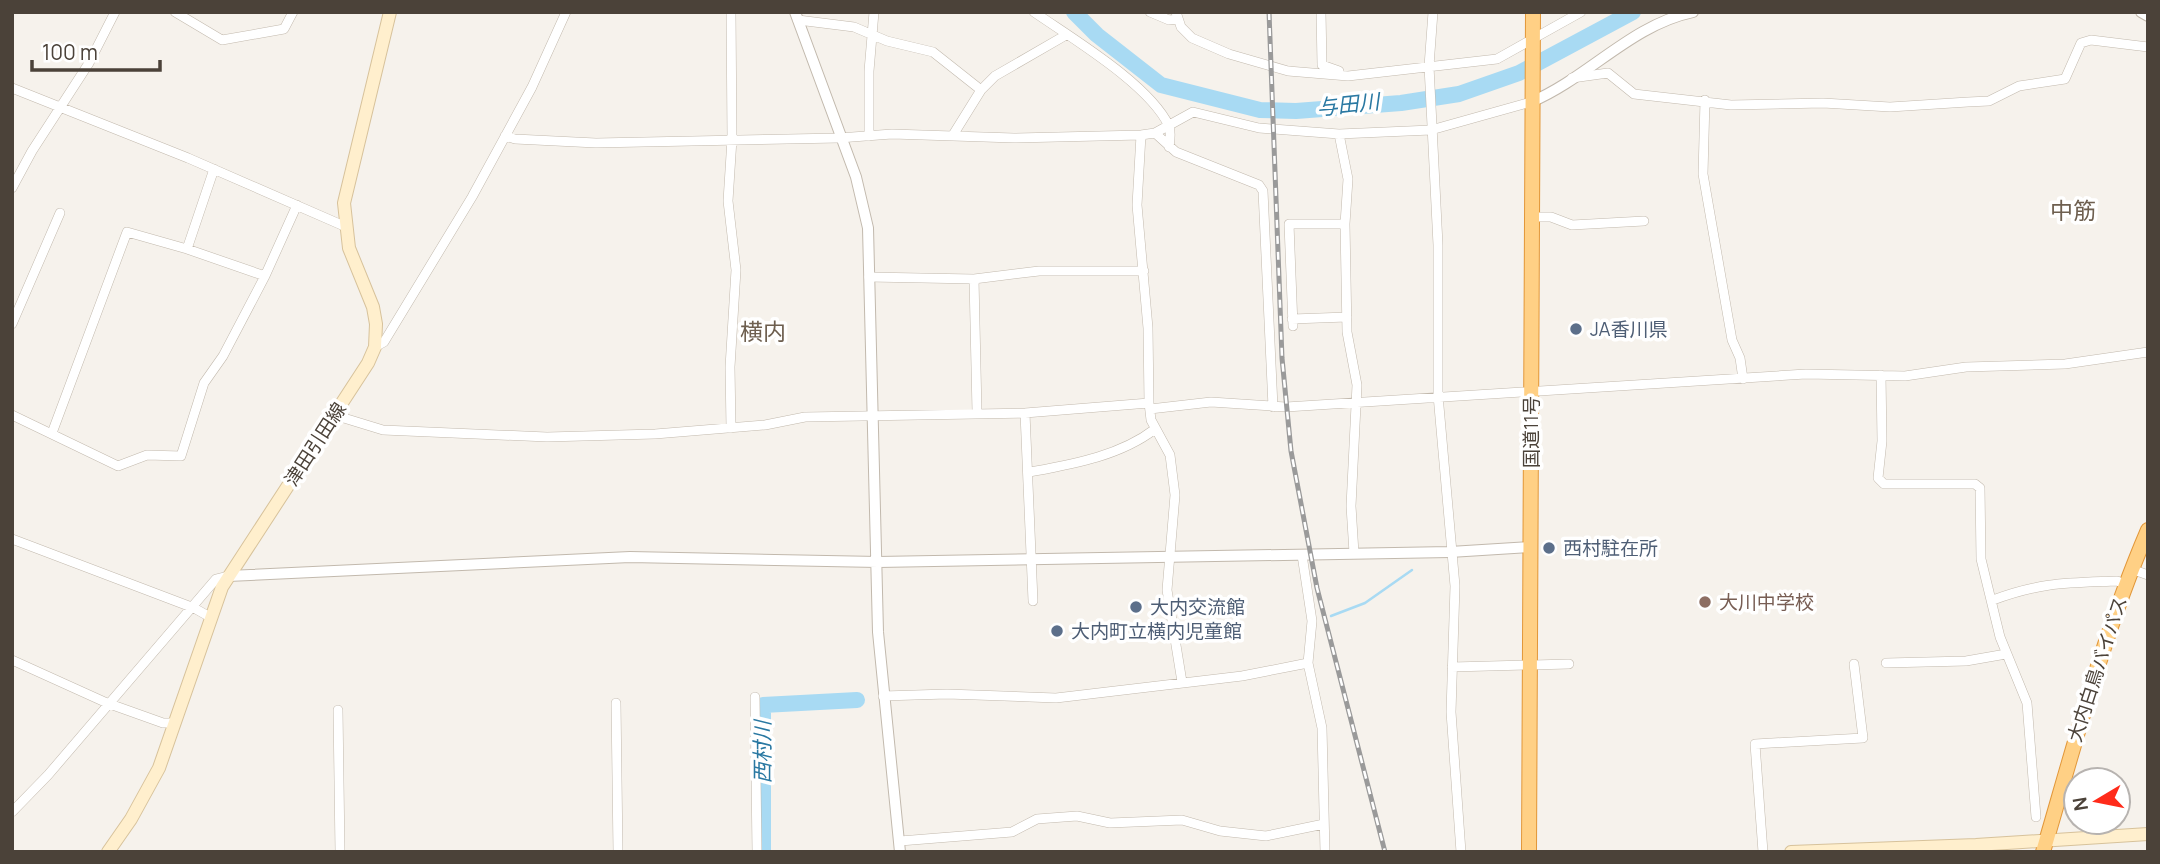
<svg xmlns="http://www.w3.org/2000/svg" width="2160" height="864" font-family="Manrope,'Noto Sans JP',sans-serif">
	<rect width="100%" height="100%" fill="#f6f2ec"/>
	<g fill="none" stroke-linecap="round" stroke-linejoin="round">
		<path stroke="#a8daf3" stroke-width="2.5" d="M1331 616 1365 603 1412 570"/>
		<path stroke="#a8daf3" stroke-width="16" d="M1074 12 1097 35 1161 85 1260 110 1296 111 1401 103 1459 94 1519 73 1633 12
			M763 852V705L857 700"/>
		<defs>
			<path id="minor" d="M175 12 222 40 284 29 293 12
				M1034 12C1073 39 1149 84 1169 126 1171 132 1170 141 1169 147
				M1150 12 1169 20 1178 19
				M1176 12 1181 27 1192 38 1229 54 1288 71 1348 76 1497 59 1581 12
				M1321 12 1322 65 1339 71
				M1433 12 1429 66 1438 245V395L1455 586 1451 712 1461 852
				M798 20 854 27 887 41 933 52 981 90
				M1572 78 1608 73 1634 94 1731 105 1823 103 1890 107 1968 102 1989 101 2019 86 2065 79 2081 43 2091 40 2148 47
				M12 88 188 158 344 226
				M1705 100 1703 174 1732 340 1740 358 1743 379
				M1155 133 1176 152 1259 185 1263 191 1273 407
				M1339 134 1348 179 1345 224 1347 332 1357 385 1351 506 1354 553
				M953 135 981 90 995 76 1066 35
				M1141 135 1137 205 1148 328 1149 403 1151 420 1170 455 1175 495 1167 590 1182 682
				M505 136 515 139 596 143 839 138 892 134 1014 138 1141 135 1155 133 1193 112 1259 128 1339 134 1431 130 1531 102
				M869 136V71L874 12
				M12 188 32 151 89 63 115 12
				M1533 217H1551L1572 225 1644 221
				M187 249 265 276
				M869 277 974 279 1039 271H1144
				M974 279 977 412
				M1292 319 1347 317
				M12 324 60 213
				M1293 326 1289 224H1345
				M375 347 384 342 472 197 532 87 566 12
				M1881 375 1882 441 1878 478 1884 484H1975L1980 488 1981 559 2000 637 2027 703 2036 817
				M1150 409 1211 402 1286 407 1806 374 1905 376 1966 367 2065 364 2148 352
				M1025 413 1033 601
				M12 415 118 466 147 455 181 456 204 383 223 356 265 276 297 205
				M334 415 383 430 547 437 655 434 765 425 805 417 1025 413 1149 403
				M731 428 730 367 736 270 728 201 732 139 731 12
				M52 433 127 232 187 249 214 169
				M1030 472C1073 464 1120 456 1155 429
				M12 539 194 608 210 617
				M1302 555 1312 621 1308 663 1322 728 1325 852
				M2131 569 2148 575
				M1993 600C2041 582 2068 583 2117 581L2125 584
				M12 660 107 703 163 723H175
				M1886 663 1966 661 2006 654
				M1452 667 1569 664
				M883 696 947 694 1056 698 1242 676 1308 663
				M755 697 757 852
				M616 703 618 852
				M338 710 340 852
				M12 812 48 775 216 579 228 576
				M900 841 1012 832 1037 819 1077 816 1110 823 1182 820 1220 831 1266 836 1324 824
				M1763 852 1755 744 1863 738 1854 664"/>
			<path id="tertiary" d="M795 12 856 177 868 228 878 632 900 852
				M2141 12 2148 16
				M1531 102C1588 78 1631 25 1693 12
				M228 576 630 557 878 562 1450 552 1530 547"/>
			<path id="secondary" d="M108 852 131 819 159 768 222 587 368 363 375 347 376 324 373 307 349 248 344 203 390 12
				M1791 852 1976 845 2148 834"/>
			<path id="trunk" d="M1529 852 1533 12
				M2043 852C2075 743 2103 635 2148 530"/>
		</defs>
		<use href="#minor" stroke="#c2b9ad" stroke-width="10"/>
		<use href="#tertiary" stroke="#c2b9ad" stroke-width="12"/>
		<use href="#secondary" stroke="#d7c29b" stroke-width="14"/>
		<use href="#trunk" stroke="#e29739" stroke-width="16"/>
		<use href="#minor" stroke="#fff" stroke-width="9"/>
		<use href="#tertiary" stroke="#fff" stroke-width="10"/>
		<use href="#secondary" stroke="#ffefcd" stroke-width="12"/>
		<use href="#trunk" stroke="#ffd085" stroke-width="14"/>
		<defs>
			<path id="rail" d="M1269 12 1282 358 1291 451 1317 588 1385 852"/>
		</defs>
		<use href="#rail" stroke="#9a9a9a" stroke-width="5"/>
		<use href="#rail" stroke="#fff" stroke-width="2.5" stroke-dasharray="8" stroke-linecap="butt"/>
	</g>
	<g fill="#5c6f8a" stroke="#fff" stroke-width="2.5">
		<circle cx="1576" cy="329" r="7"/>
		<circle cx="1549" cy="548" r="7"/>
		<circle cx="1136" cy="607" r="7"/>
		<circle cx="1057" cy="631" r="7"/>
	</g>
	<circle fill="#8d6e63" stroke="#fff" stroke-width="2.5" cx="1705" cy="602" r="7"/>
	<g text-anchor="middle" stroke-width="7" stroke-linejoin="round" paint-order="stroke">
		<g font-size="19" fill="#4e5e75" stroke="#fff" text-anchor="start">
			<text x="1590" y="336">JA香川県</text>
			<text x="1563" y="555">西村駐在所</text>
			<text x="1150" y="614">大内交流館</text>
			<text x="1071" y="638">大内町立横内児童館</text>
		</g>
		<g font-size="19" fill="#4b4239" stroke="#fff">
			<text transform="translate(1531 432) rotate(-90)" y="7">国道11号</text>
			<text transform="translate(315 444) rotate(-57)" y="7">津田引田線</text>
			<text transform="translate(2097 669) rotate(-72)" y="7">大内白鳥バイパス</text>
		</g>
		<g font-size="19" fill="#785e54" stroke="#fff" text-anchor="start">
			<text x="1719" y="609">大川中学校</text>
		</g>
		<g font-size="21" font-style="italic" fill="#2978a2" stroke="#fff">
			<text transform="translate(1348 105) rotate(-6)" y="7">与田川</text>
			<text transform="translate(763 752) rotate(-90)" y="7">西村川</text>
		</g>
		<g font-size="23" fill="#6e5f4f" stroke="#fff">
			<text x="2073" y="219">中筋</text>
			<text x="763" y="340">横内</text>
		</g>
	</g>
	<rect width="2160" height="864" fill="none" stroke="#4b4239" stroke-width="28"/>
	<g transform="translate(2097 801) rotate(260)"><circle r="33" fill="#ffffff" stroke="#b7b3b0" stroke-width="2"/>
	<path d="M0-5L12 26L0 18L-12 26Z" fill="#ff2b1a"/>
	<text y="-10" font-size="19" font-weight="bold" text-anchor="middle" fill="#4b4239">N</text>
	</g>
	<path d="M32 60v10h128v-10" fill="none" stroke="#4b4239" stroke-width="3.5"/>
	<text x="42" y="60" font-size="21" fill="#4b4239" stroke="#ffffff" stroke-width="5" paint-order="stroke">100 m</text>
</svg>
